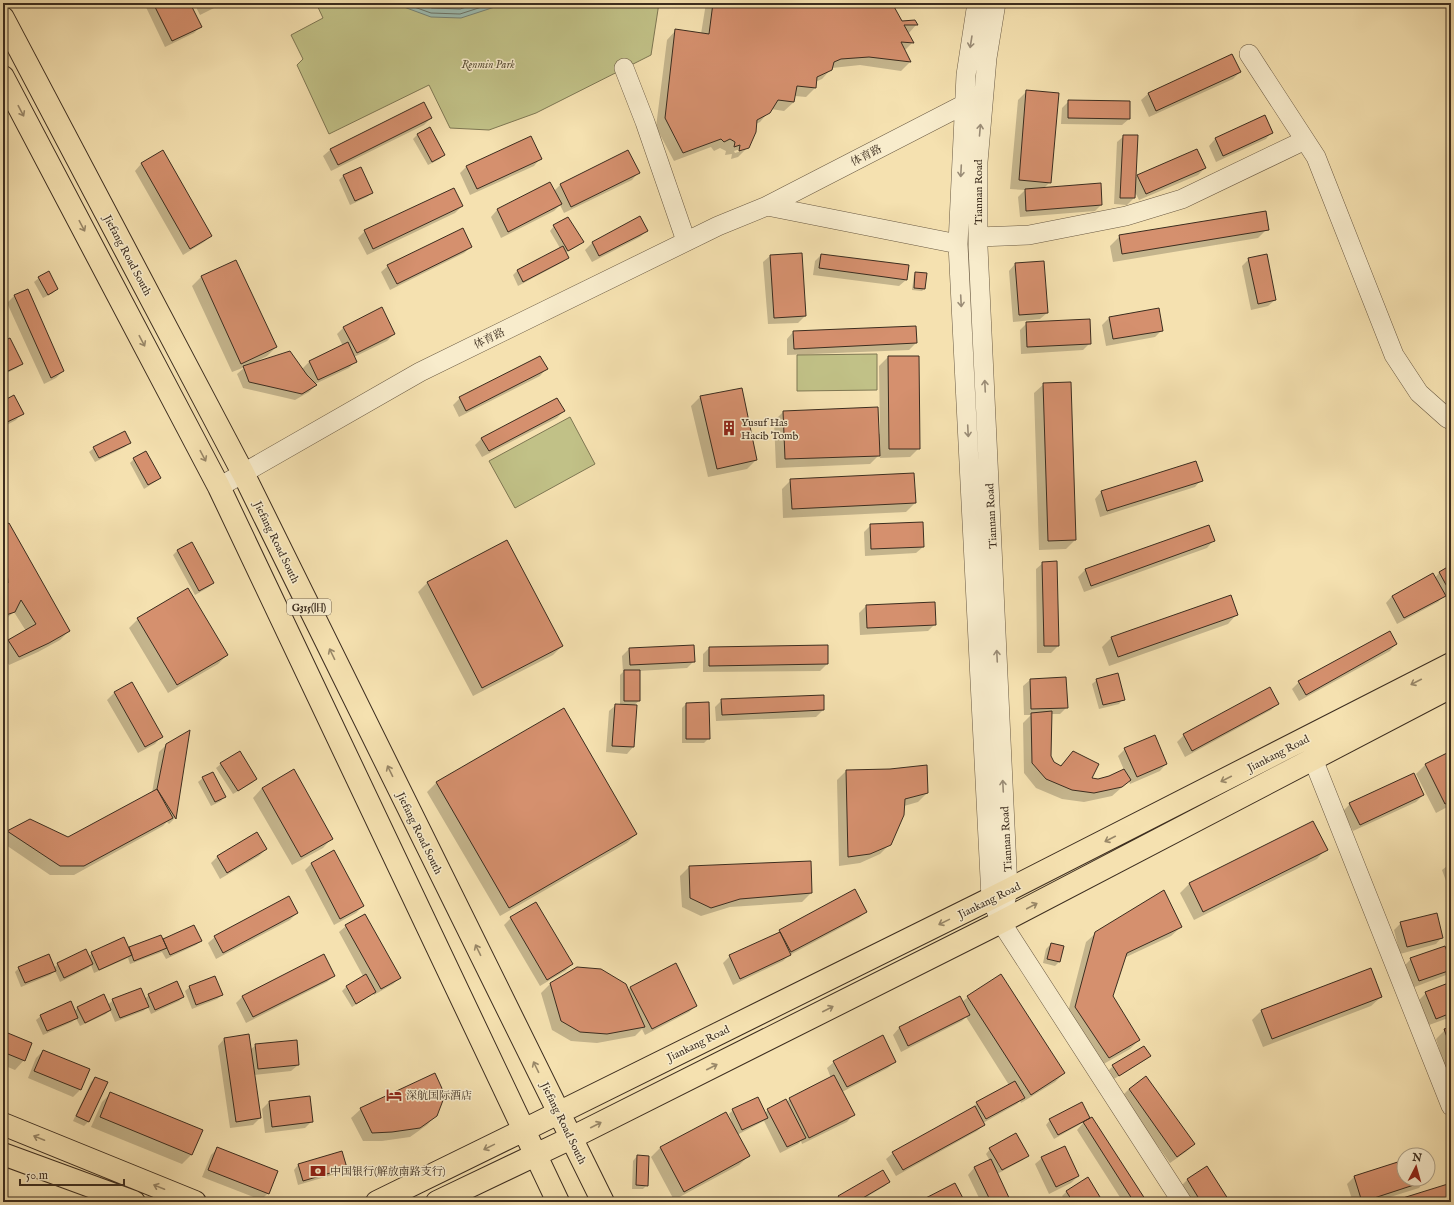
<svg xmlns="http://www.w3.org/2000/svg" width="1454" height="1205" font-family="'IM FELL English','Noto Serif SC',serif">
	<rect width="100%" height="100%" fill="#f5e1b0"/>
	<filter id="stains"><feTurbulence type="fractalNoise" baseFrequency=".005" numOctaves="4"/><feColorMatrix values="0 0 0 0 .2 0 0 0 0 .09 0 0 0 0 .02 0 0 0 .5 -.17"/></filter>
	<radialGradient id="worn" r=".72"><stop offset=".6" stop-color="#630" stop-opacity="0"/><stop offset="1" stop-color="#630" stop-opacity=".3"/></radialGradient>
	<path fill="#c1c187" stroke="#7e7753" d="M316 3H659L651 55 536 113 489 130 450 128 429 85 329 134 297 65 303 59 291 35 323 18Z
		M877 354V390L797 391V355Z
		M570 417 595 464 515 508 489 461Z"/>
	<path fill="#9dbcb1" stroke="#768377" d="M393 3H507L461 18 431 17Z"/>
	<path fill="#0003" fill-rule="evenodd" d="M144 3H189L200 27 194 33 165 47Z
		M194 3H224L200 15Z
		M706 3H891L902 22 916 25 908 34 913 42 904 51 910 62 901 71 860 65 832 68 822 79 815 82V88L806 97 795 96 794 102 784 111 771 109 760 122 756 124 748 147 738 157 731 159 732 154 725 155 726 151 720 148 714 151 711 147 674 161 656 127 667 40 676 30 701 34ZM744 148V150L735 153 734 151Z
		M1446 3H1451V16Z
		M1232 55 1240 72 1233 79 1149 117 1141 100 1148 94Z
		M1027 91 1050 182 1044 188 1101 205 1095 211 1020 217 1018 197 1025 190 1010 189 1018 100Z
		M1069 101 1129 119 1122 125 1061 124 1062 108Z
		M424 103 431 118 424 125 331 171 323 156 330 150Z
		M1264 116 1272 132 1266 139 1216 162 1209 146 1215 139Z
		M417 135 444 154 440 159 428 165 413 139Z
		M1124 136 1135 178 1138 176 1205 168 1198 175 1139 200 1134 190V198L1127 205 1114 204 1117 142Z
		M628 151 638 173 632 180 564 213 560 205 554 211 501 238 491 217 497 210 550 183 554 191 560 185Z
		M163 152 211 236 204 242 183 255 135 171 141 164Z
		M540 159 534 166 470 195 460 173 467 166Z
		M343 176 372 193 367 197 350 205 339 180Z
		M462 206 455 213 367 255 358 238 365 231Z
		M640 218 647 231 640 237 592 262 585 250 592 243Z
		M554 226 582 241 578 246 565 253 567 258 563 262 518 286 513 275 517 271 560 248 550 231Z
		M1267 229 1258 238 1113 262 1110 246 1120 236Z
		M471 247 464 253 390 290 381 272 388 266Z
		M821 255 906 280 899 286 813 275 815 261Z
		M770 256 805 316 798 323 768 324 763 262Z
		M1249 259 1275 300 1268 306 1251 310 1242 266Z
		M236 261 276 347 267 356 251 364 302 369 310 361 343 346 337 334 344 327 394 334 387 341 354 357 356 361 349 368 315 384 316 385 309 392 295 400 243 388 237 374 245 367 232 372 192 286 201 277Z
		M1015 264 1047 313 1040 319 1013 322 1009 271Z
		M916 273 924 289 922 291 912 290 914 275Z
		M39 278 57 288 53 293 43 298 34 282Z
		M27 290 63 371 56 378 44 384 7 303 14 296Z
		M1109 318 1162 330 1155 337 1106 346 1102 325Z
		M1027 323 1090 343 1083 350 1021 354 1020 330Z
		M793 332 916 343 909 350 787 355V339Z
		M3 342 21 364 17 368 3 375Z
		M888 357H918L919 448 910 457 880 458V454L870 464 776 468 774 421 783 412 880 434 879 366Z
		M546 369 540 376 459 417 453 405 460 398Z
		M1044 384 1075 540 1066 549 1039 550 1034 393Z
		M742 389 756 460 747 469 708 477 691 406 700 397Z
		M3 402 22 413 16 420 3 427Z
		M564 411 557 418 482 457 475 445 482 438Z
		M130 442 125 447 95 462 89 452 94 448Z
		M134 459 160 478 155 482 144 489 130 463Z
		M791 480 915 503 906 512 783 518 782 489Z
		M1201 480 1195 487 1100 517 1095 499 1101 492Z
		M871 525 923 547 916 553 865 556 864 532Z
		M1208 526 1213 541 1207 548 1084 592 1078 577 1085 570Z
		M3 527 69 631 60 640 38 652 9 665 3 655V646L8 640 26 631 14 612 3 621V617L10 614V612L3 615Z
		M507 542 562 646 553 655 473 696 418 592 427 583Z
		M177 551 213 583 209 587 195 595 173 555Z
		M1043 563 1058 646 1051 653H1037L1036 569Z
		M1451 566V593L1443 597 1438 602 1397 624 1386 603 1392 596 1435 578 1439 573Z
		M1231 596 1237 614 1228 624 1109 666 1102 647 1111 638Z
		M934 603 935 624 928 631 860 635 859 613 866 606Z
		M138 619 227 655 218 664 168 693 129 628Z
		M1396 644 1390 651 1299 701 1292 689 1299 682Z
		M827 646V664L820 671 703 672V654L709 648Z
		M629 649 694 661 687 668 639 671V701L633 706H636L633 747 627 754 606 752 609 711 616 705H620V675L623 672 622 656Z
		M1030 680 1067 707 1060 714H1051L1050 756 1054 762 1060 766 1073 752 1090 779 1098 780 1109 777 1124 770 1118 756 1125 749 1166 764 1160 771 1130 784 1129 781 1112 796 1084 802 1062 799 1036 788 1024 773 1023 723 1031 715H1024L1023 686Z
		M1097 680 1123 699 1119 704 1099 709 1092 684Z
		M131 683 161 737 155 744 138 753 107 700 114 693Z
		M722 700 823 710 816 717 716 721 715 707Z
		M686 704 709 738 704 743H682V708Z
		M1277 704 1271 710 1185 757 1177 742 1184 735Z
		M563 710 636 834 627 843 500 916 427 792 436 783Z
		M188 732 175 818 169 824 167 822 163 826 74 875H50L3 843V837L8 832 30 820 68 838 152 793 159 752 166 745Z
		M1451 752V805L1436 813 1416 774 1425 765Z
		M221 764 256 779 252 783 233 794 216 768Z
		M846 771 927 793 918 802 904 806 890 844 880 854 860 863 839 866 837 780Z
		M203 778 225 796 221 801 211 806 198 782Z
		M262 788 332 838 323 848 292 865 253 798Z
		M1423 795 1416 802 1353 831 1343 811 1350 804Z
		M1313 823 1326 849 1317 859 1194 920 1180 893 1189 884Z
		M256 833 266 849 259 856 220 879 211 863 217 857Z
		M810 862 811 893 802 902 730 907 701 916 682 907 680 876 689 867Z
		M312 863 363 906 356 913 334 925 305 870Z
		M1451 863V889H1449L1442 870Z
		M866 912 859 918 788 956 783 961 733 985 723 963 730 956 776 935 780 931Z
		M297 913 290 920 216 959 208 943 215 937Z
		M511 918 572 964 565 971 540 986 504 925Z
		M1401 923 1442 937 1436 944 1400 954 1394 930Z
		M194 926 201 941 196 945 166 959 162 952 130 964 128 958 94 973 91 965 88 968 60 982 55 971 50 975 21 987 15 972 19 968H54L58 964 89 956 92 953 128 949 161 936 162 940Z
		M346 926 400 978 393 984 374 995 373 994 352 1007 342 991 346 987 363 976 339 932Z
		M1181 927 1171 936 1124 958 1112 996 1139 1040 1130 1049 1100 1066 1067 1016 1086 942 1096 933Z
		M1051 944 1060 961 1055 966 1043 963 1046 949Z
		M1411 959 1451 964V970L1446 975 1412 988 1404 966Z
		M334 976 327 982 246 1023 236 1003 243 996Z
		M1451 983V1017L1429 1025 1419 1000 1426 993Z
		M550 984 627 991 631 987 696 1006 689 1012 645 1035 642 1029 635 1036 597 1043 571 1041 552 1030 541 993Z
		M190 987 222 995 217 999 192 1009 185 991Z
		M149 995 183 997 179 1001 151 1014 148 1007 143 1011 115 1022 110 1010 106 1014 80 1026 76 1018 72 1022 43 1035 36 1020 41 1016 74 1011 78 1008 108 1005 113 1000 145 999Z
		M960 997 962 1002 968 997 1064 1073 1055 1082 1021 1103 1020 1101 1017 1104 983 1123 984 1125 977 1131 896 1176 886 1159 893 1153 970 1110 977 1103 1009 1085 966 1017 962 1021 901 1052 893 1035 899 1028Z
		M1381 997 1371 1006 1263 1047 1252 1020 1261 1011Z
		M1451 1028V1065L1445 1067 1436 1039 1445 1030Z
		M3 1032 24 1060 15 1070 3 1065Z
		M224 1039 250 1050 256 1045 298 1065 291 1071 254 1075 260 1118 253 1125 230 1128 218 1046Z
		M43 1051 89 1070 80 1090 73 1097 28 1078 36 1058Z
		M1150 1056 1145 1060 1114 1079 1109 1070 1113 1066Z
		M834 1062H895L888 1068 842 1092 853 1115 847 1122 802 1144 801 1141 798 1144 780 1153 764 1121 737 1135 749 1156 739 1165 674 1200 651 1157 660 1148 725 1113 730 1123 732 1122 729 1114 733 1110 765 1113 768 1110 786 1102 790 1099 831 1078 827 1068Z
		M1146 1077 1194 1144 1187 1151 1170 1163 1122 1096 1129 1089Z
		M95 1078 106 1083 88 1122 84 1126 73 1121 91 1082Z
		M111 1093 191 1155 182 1164 91 1127 102 1102Z
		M269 1102 312 1121 305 1128 265 1133 262 1109Z
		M361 1109 436 1115 427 1125 410 1137 382 1141H363L351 1118Z
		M1089 1118 1086 1121 1146 1202H1123L1077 1130 1084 1122 1054 1139 1046 1125 1050 1120Z
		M218 1148 268 1193 261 1200 202 1177 211 1155Z
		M990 1149 1027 1155 1023 1160 997 1174 1010 1202H981L968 1175 974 1168 990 1161 986 1154Z
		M341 1153 346 1168 342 1172 298 1185 294 1170 298 1165Z
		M637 1156 647 1185 643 1189H632L633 1161Z
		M1042 1158 1078 1176 1071 1183 1049 1194 1035 1164Z
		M1404 1161V1179H1425V1181L1419 1188 1374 1202H1353L1347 1184 1354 1177Z
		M1207 1168 1229 1202H1190L1180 1187 1187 1180Z
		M889 1182 885 1186 858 1202H827L833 1199 835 1201 839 1197Z
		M1451 1184V1202H1393Z
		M1067 1191 1102 1202H1066L1062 1196Z"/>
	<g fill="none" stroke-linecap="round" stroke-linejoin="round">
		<path stroke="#6c7468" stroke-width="1" d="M403 3 431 13 460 14 494 3
			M418 3 432 8 460 9 479 3"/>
	</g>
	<path fill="#d5906e" stroke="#3c2d1f" d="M153 3H190L202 27 172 41Z
		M713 3H892L902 21 915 20 918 25H904L914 43 901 42 911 62 869 57 841 59 834 62 832 70 817 77 816 88 797 86 794 102 778 100 770 113 757 120 756 132 749 148 739 151 740 145 734 147 735 142 730 139 724 142 721 139 683 153 665 118 675 29 709 34Z
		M1232 54 1241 72 1156 111 1148 93Z
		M1026 90 1059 93 1051 183 1019 180Z
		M1068 100 1130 101V119L1068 118Z
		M424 102 432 118 338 165 330 149Z
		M1265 115 1273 133 1223 156 1215 138Z
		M430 127 445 155 432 162 417 134Z
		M1123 135H1138L1135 198H1120Z
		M531 136 542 159 477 189 466 166Z
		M1197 149 1206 168 1146 194 1137 175Z
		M163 150 212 236 190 249 141 163Z
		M628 150 640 173 571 207 560 184Z
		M361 167 373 193 355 201 343 175Z
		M550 182 562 204 508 232 497 209Z
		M1101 183 1102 205 1026 211 1025 189Z
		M454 188 463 206 373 249 364 230Z
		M1266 211 1269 230 1122 254 1119 235Z
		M640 216 648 231 599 256 592 242Z
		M568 217 584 242 568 251 553 225Z
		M463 228 472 247 397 284 387 265Z
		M563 246 569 258 523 282 517 270Z
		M802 253 806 316 774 318 770 255Z
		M821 254 909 265 907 280 819 268Z
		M1267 254 1276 300 1258 304 1248 258Z
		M236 260 277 347 241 364 201 276Z
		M1044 261 1048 313 1019 315 1015 263Z
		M49 271 58 289 48 295 38 277Z
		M915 272 927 273 925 289 914 288Z
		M28 289 64 371 51 378 14 295Z
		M382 307 395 334 357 353 343 327Z
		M1159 308 1163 331 1113 339 1109 317Z
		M1090 319 1091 344 1027 347 1026 322Z
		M916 326 917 343 794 349 793 331Z
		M10 338 23 364 6 372 3 366V341Z
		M348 342 357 362 318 380 309 361Z
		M290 351 307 375 317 385 302 394 249 382 243 366Z
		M540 356 548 369 466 411 459 397Z
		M888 356H919L920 449H889Z
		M1071 382 1076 540 1048 541 1043 383Z
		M742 388 757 460 717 469 700 396Z
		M14 395 24 414 3 424V401Z
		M557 398 565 411 489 451 481 438Z
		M878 407 880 456 785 459 783 411Z
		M125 431 131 443 99 458 93 447Z
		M146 451 161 478 148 485 133 458Z
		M1196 461 1203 481 1107 511 1101 491Z
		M914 473 916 503 792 509 790 479Z
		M923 522 924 547 871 549 870 524Z
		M9 523 70 631 49 643 19 657 8 640 36 624 21 600 15 612 3 616V583H8L7 571 3 564V526Z
		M1209 525 1215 541 1091 586 1085 569Z
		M507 540 563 646 482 688 427 582Z
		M192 542 214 583 199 591 177 550Z
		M1057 561 1059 646H1044L1042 562Z
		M1451 565V591L1450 592 1439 572Z
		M1433 573 1446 596 1404 618 1392 596Z
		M188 588 228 655 177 685 137 618Z
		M1231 595 1238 615 1118 657 1111 637Z
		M935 602 936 625 867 628 866 605Z
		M1390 631 1397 644 1306 695 1298 681Z
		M694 645 695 662 630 665 629 648Z
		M828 645V664L709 666V647Z
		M624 670H640V701H624Z
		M1118 673 1125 700 1103 705 1096 679Z
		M1066 677 1068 708 1031 709 1030 679Z
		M132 682 163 737 145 747 114 692Z
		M1270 687 1279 704 1192 751 1183 734Z
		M824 695V710L722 715 721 699Z
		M709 702 710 739H686V703Z
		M615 704 637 705 634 747 612 746Z
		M564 708 637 834 509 908 436 782Z
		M1052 711 1051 756 1054 762 1061 766 1073 751 1099 764 1092 778 1098 779 1109 776 1124 769 1131 780 1122 787 1094 793 1072 790 1046 779 1032 763 1031 713Z
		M190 730 176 819 157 789 166 744Z
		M1155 735 1167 764 1137 777 1124 748Z
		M240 751 257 779 238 791 220 763Z
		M1451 751V802L1445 804 1425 764Z
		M927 765 928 793 905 799 904 815 891 845 870 854 848 857 846 770 890 769Z
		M294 769 333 839 301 857 262 788Z
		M213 772 226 797 215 802 202 777Z
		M1414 773 1424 795 1360 825 1349 803Z
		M157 789 173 818 84 866H60L7 831 30 819 68 837Z
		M1313 821 1328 850 1203 912 1189 883Z
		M257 832 267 849 227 873 217 856Z
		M334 850 364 906 340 919 311 863Z
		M811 861 812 893 740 899 711 908 690 898 689 866Z
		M855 889 867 912 791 952 779 930Z
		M1164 890 1182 927 1127 953 1113 996 1140 1040 1109 1058 1075 1007 1095 932Z
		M289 896 298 913 223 953 214 936Z
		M536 902 573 964 547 980 510 917Z
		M1437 913 1443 938 1407 947 1400 922Z
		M365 914 401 978 381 989 345 925Z
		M194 925 202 941 170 955 163 939Z
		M780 932 791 955 740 979 729 955Z
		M161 935 167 948 134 961 129 947Z
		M124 937 132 955 99 970 91 952Z
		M1051 943 1064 946 1060 962 1047 959Z
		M1445 946 1451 962V970L1419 981 1410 958Z
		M86 949 93 964 64 978 57 963Z
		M49 954 56 971 25 983 18 967Z
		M324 954 335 976 253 1017 242 996Z
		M676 963 697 1006 652 1029 630 987Z
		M577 967 601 969 626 984 645 1027 607 1034 580 1032 561 1021 550 983Z
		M1371 968 1382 997 1272 1039 1261 1010Z
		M366 974 376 992 356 1004 346 986Z
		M1001 974 1065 1073 1031 1095 967 996Z
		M215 976 223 995 196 1005 189 986Z
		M177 981 184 997 155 1010 148 994Z
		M1451 982V1013L1436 1019 1425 992Z
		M141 988 149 1007 120 1018 112 999Z
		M104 994 111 1010 85 1023 77 1007Z
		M960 996 970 1015 908 1046 899 1027Z
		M71 1001 78 1018 47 1031 40 1015Z
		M1451 1027V1048L1444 1029Z
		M3 1031 32 1043 25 1061 3 1052Z
		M249 1034 261 1118 236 1122 224 1038Z
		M883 1035 896 1062 847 1087 833 1061Z
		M297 1040 299 1065 258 1069 255 1044Z
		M1144 1046 1151 1056 1119 1076 1112 1065Z
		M43 1050 90 1069 81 1090 34 1071Z
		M435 1073 445 1095 437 1116 420 1128 392 1132 372 1133 360 1108Z
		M834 1075 855 1115 809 1138 789 1098Z
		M1146 1076 1195 1144 1177 1157 1129 1089Z
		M95 1077 108 1082 89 1122 76 1116Z
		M1015 1081 1025 1098 986 1119 976 1102Z
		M110 1092 203 1130 192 1155 100 1117Z
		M310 1096 313 1122 272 1127 269 1101Z
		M758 1097 768 1118 742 1130 732 1109Z
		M786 1099 806 1138 787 1147 767 1109Z
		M1082 1102 1090 1118 1058 1135 1049 1119Z
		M975 1106 985 1125 903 1170 892 1152Z
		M726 1112 750 1156 684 1192 660 1147Z
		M1092 1117 1147 1202H1134L1083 1122Z
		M1016 1133 1029 1156 1002 1170 989 1148Z
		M1065 1146 1079 1176 1056 1187 1041 1157Z
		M217 1147 278 1171 269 1194 208 1170Z
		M342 1151 347 1168 303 1181 298 1164Z
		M637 1155 649 1156 648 1186 636 1185Z
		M991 1159 1011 1202H991L974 1167Z
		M1404 1160V1179H1426V1181L1362 1202 1354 1176Z
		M1207 1166 1230 1202H1201L1187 1179Z
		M883 1170 890 1182 856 1202H842L838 1196Z
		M1088 1177 1103 1202H1073L1066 1191Z
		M955 1183 965 1202H918Z
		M1451 1183V1198L1437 1202H1390Z"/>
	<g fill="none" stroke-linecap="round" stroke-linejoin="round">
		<defs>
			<path id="minor" d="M977 3 966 75 958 244 991 898 1001 922 1182 1202
				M996 3 987 58 978 162V247L1008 890 1005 903
				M1249 54 1316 157 1394 355 1419 393 1447 418 1451 420
				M624 68 645 122 686 241
				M767 206 965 104
				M978 237 1029 235 1126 216 1182 199 1305 140
				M219 487 420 372 718 226 767 206 958 244
				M1313 759 1451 1106"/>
			<path id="major" d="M3 18 243 473 603 1202
				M3 77 219 487 558 1202
				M3 1124 195 1202
				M3 1154 134 1202
				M377 1202 524 1130 1008 890 1451 664
				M437 1202 571 1138 1001 922 1451 687"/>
		</defs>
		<use href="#minor" stroke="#6a5a43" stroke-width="20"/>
		<use href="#major" stroke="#3c2d1f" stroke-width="24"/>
		<use href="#minor" stroke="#f8eccc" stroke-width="19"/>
		<use href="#major" stroke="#f5e1b0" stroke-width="22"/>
	</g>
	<defs><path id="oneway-shaft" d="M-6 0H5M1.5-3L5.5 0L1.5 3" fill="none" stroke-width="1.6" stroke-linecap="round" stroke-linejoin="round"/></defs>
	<g stroke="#9a8c76">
		<use href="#oneway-shaft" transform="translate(971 42) rotate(99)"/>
		<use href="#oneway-shaft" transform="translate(980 130) rotate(-85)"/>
		<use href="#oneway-shaft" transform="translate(961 171) rotate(93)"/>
		<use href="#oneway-shaft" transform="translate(961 301) rotate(87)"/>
		<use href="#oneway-shaft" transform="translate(985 386) rotate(-93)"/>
		<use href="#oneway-shaft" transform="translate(968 431) rotate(87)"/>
		<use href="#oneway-shaft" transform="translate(997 656) rotate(-93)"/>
		<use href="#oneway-shaft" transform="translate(1003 786) rotate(-93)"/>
	</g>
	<g stroke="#988768">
		<use href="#oneway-shaft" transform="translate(21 111) rotate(62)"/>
		<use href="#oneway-shaft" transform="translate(82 226) rotate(62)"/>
		<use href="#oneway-shaft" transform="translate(142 341) rotate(62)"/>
		<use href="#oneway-shaft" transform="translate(203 456) rotate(62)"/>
		<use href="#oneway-shaft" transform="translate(332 654) rotate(-116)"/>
		<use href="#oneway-shaft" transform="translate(1416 682) rotate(153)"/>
		<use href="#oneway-shaft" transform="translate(390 771) rotate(-116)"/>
		<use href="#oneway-shaft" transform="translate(1226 779) rotate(153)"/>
		<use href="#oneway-shaft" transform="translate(1110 839) rotate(153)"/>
		<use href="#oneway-shaft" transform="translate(1032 906) rotate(-28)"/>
		<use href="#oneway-shaft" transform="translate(944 922) rotate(154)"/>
		<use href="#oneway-shaft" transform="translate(478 950) rotate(-116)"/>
		<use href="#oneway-shaft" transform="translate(828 1009) rotate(-27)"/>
		<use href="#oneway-shaft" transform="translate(536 1067) rotate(-116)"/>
		<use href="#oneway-shaft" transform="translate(712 1067) rotate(-27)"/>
		<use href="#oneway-shaft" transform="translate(596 1125) rotate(-27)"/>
		<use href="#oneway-shaft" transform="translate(39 1138) rotate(-158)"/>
		<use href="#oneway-shaft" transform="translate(489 1147) rotate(154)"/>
		<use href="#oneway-shaft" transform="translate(159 1187) rotate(-158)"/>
	</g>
	<defs>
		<symbol id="building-bare" viewBox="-9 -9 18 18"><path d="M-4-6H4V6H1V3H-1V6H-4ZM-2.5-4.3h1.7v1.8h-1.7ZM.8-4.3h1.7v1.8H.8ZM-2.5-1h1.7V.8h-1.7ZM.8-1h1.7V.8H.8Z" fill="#8f2418" stroke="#f8eccc" stroke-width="2.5" paint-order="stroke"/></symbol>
		<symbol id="hotel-bare" viewBox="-9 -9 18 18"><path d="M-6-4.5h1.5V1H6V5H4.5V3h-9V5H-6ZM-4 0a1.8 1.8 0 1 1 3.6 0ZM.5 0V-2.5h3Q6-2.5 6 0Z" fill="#8f2418" stroke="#f8eccc" stroke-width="2.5" paint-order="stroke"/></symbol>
		<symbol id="bank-bare" viewBox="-9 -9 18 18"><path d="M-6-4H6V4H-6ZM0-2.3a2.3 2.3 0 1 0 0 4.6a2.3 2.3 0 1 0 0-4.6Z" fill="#8f2418" stroke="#f8eccc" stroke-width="2.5" paint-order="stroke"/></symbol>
	</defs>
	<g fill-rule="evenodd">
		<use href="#building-bare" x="718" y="417" width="22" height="22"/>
		<use href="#hotel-bare" x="383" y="1084" width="22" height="22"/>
		<use href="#bank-bare" x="307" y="1160" width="22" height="22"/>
	</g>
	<g text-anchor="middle" stroke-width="3" stroke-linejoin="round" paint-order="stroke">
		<rect fill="#f8eccc" stroke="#746653" stroke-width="1" x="287" y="599" width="44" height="16" rx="3"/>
		<g font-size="10" font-weight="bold" fill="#3c2d1f">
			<text x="309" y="611">G315(旧)</text>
		</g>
		<g font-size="11" font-style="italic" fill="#5d5239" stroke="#f8eccc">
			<text x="488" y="68">Renmin Park</text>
		</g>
		<g font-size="11" fill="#3c2d1f" stroke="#f8eccc">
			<text transform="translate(866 155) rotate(-27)" y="4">体育路</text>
			<text transform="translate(978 192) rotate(-90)" y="4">Tiannan Road</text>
			<text transform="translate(128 255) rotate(62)" y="4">Jiefang Road South</text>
			<text transform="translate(489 338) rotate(-26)" y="4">体育路</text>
			<text transform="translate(991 516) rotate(-93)" y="4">Tiannan Road</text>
			<text transform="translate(277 542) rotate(64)" y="4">Jiefang Road South</text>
			<text transform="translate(1278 753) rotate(-27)" y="4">Jiankang Road</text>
			<text transform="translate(420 833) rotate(64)" y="4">Jiefang Road South</text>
			<text transform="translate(1006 839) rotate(-93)" y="4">Tiannan Road</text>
			<text transform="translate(989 900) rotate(-26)" y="4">Jiankang Road</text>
			<text transform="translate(698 1043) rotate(-26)" y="4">Jiankang Road</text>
			<text transform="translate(564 1123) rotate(64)" y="4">Jiefang Road South</text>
		</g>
		<g font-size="11" fill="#3c2d1f" stroke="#f8eccc" text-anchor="start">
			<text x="741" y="426">Yusuf Has<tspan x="741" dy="13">Hacib Tomb</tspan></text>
			<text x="406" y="1099">深航国际酒店</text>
			<text x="330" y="1175">中国银行(解放南路支行)</text>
		</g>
	</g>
	<rect width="1454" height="1205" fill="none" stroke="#f5e1b0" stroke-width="16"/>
	<rect x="4" y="4" width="1446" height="1197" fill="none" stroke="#3c2d1f" stroke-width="2"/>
	<rect x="8" y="8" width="1438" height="1189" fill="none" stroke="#3c2d1f"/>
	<g transform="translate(1416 1167) rotate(6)"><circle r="19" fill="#f8eccc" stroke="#ada087"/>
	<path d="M0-3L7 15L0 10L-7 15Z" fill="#8f2418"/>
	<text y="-6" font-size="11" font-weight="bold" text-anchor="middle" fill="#3c2d1f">N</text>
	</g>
	<path d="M20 1179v6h104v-6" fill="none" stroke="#3c2d1f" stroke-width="2"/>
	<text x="26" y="1179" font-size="12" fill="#3c2d1f" stroke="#f8eccc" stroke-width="3" paint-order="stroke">50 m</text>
	<rect width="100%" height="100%" filter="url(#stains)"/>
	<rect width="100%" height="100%" fill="url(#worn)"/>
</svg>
